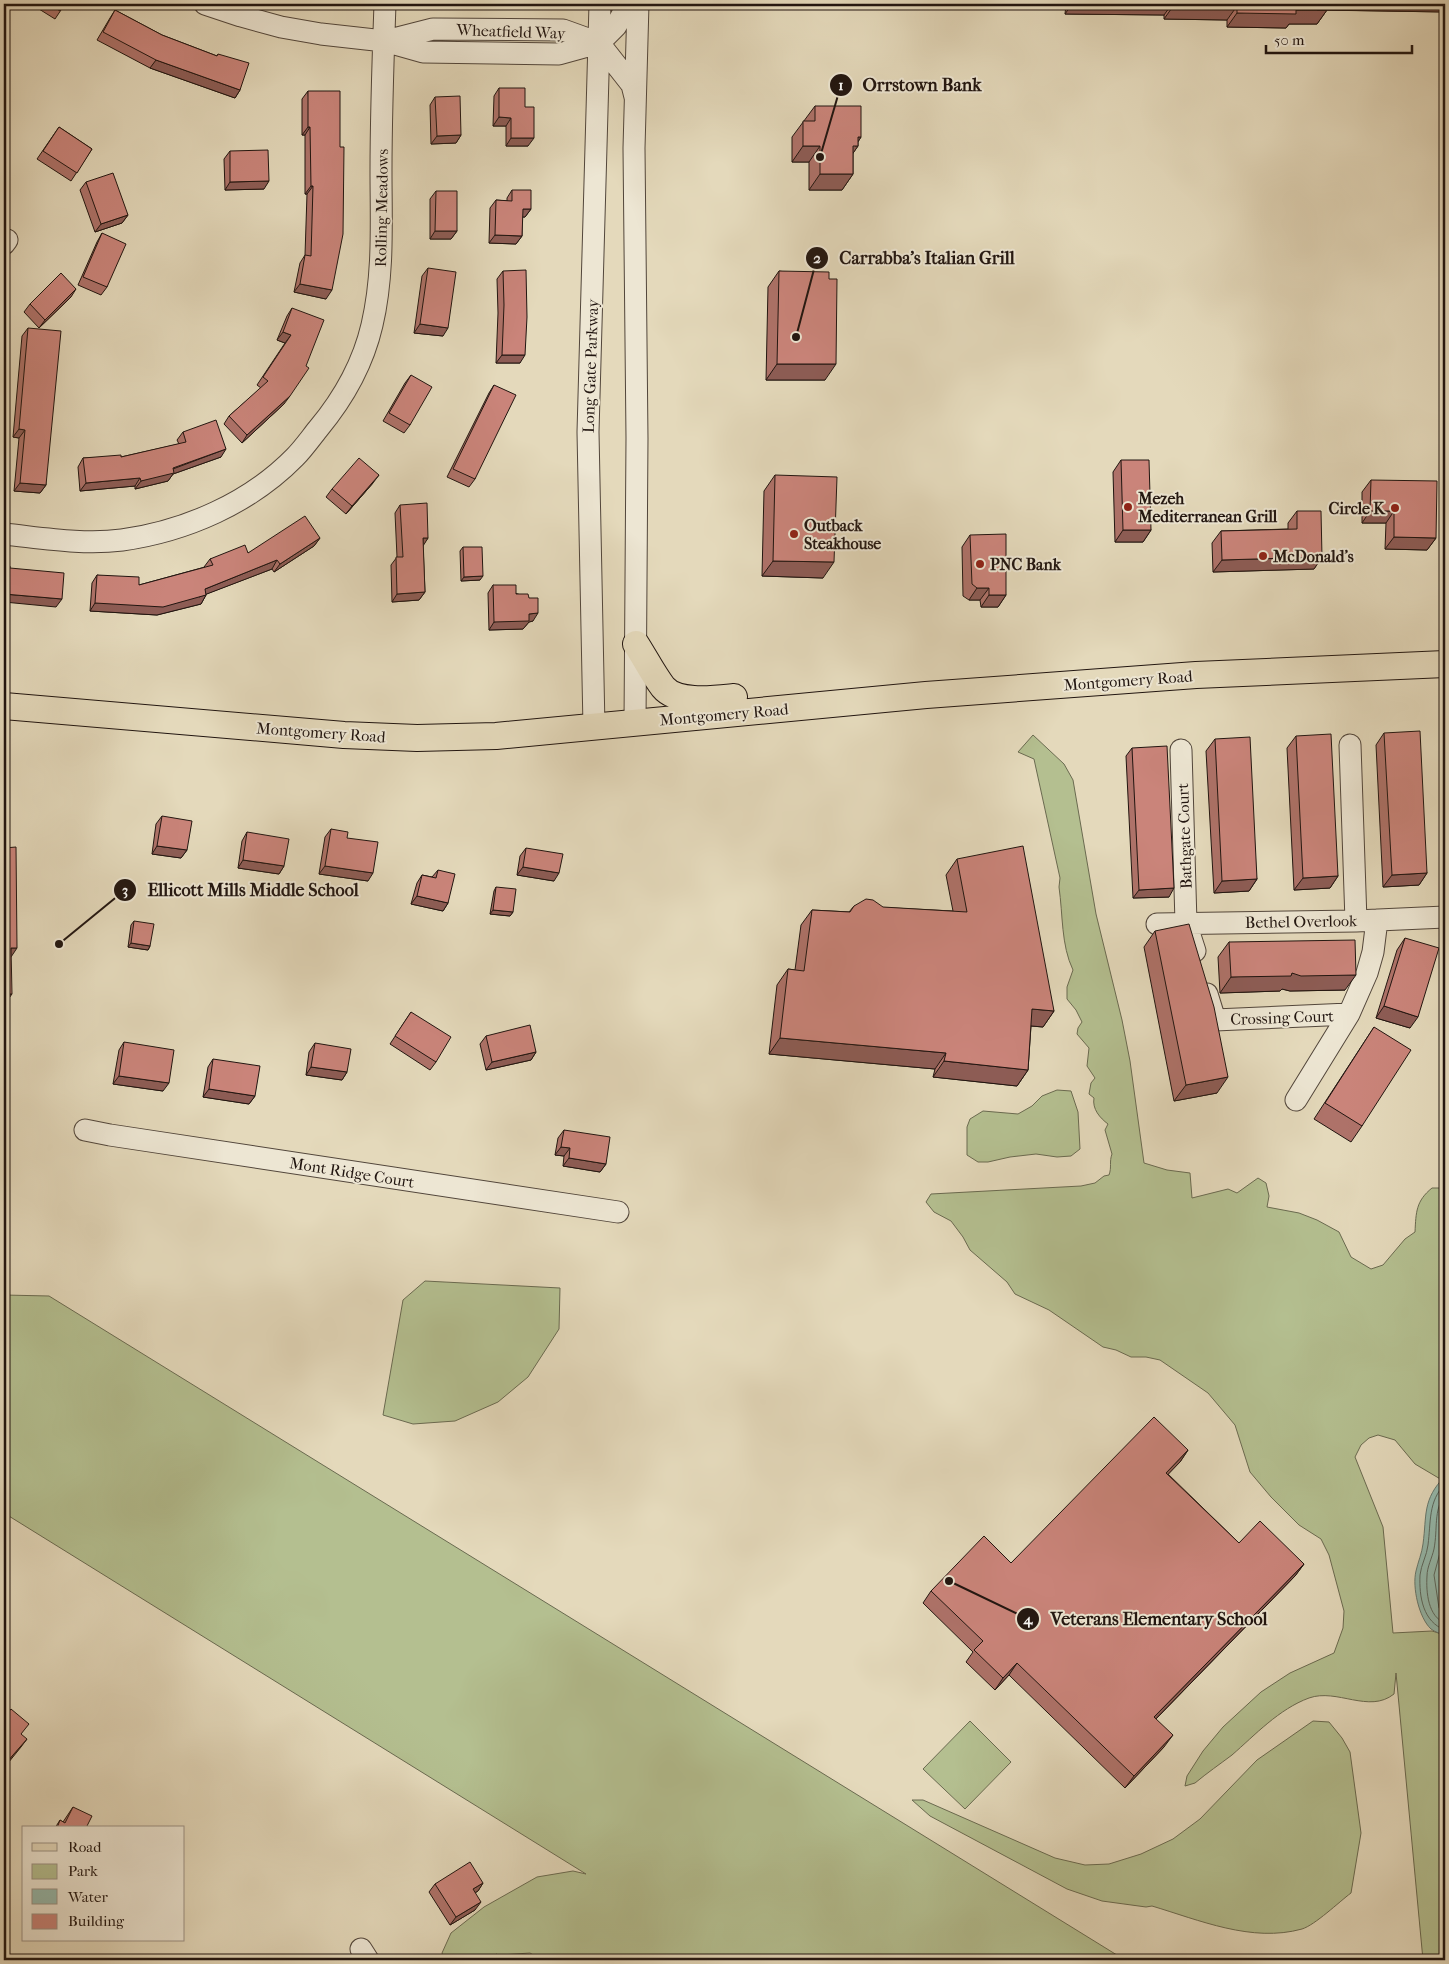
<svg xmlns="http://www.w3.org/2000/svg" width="1449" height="1964" font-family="'IM FELL French Canon',serif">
	<rect width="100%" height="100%" fill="#e4d9bb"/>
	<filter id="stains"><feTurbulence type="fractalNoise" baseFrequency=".004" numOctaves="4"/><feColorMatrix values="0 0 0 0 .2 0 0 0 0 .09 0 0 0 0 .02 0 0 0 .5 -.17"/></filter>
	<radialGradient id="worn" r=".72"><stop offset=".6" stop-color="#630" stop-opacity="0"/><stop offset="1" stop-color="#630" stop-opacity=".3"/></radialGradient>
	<path fill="#b4bf90" stroke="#6a6a50" d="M1033 735 1064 764 1073 780 1096 914 1122 1020 1130 1061 1144 1163 1167 1170 1190 1173 1192 1198 1228 1189 1237 1193 1258 1178 1266 1183 1269 1196 1267 1207 1299 1213 1317 1220 1339 1232 1351 1257 1371 1269 1383 1265 1405 1239 1415 1232C1416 1212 1416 1201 1432 1188H1445V1476L1442 1480 1415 1464 1395 1440 1378 1435 1369 1438 1361 1445 1355 1457 1383 1527 1393 1633 1432 1631 1445 1635V1960H1423L1396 1673 1394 1694C1369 1714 1337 1688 1309 1698 1279 1709 1255 1735 1232 1755 1220 1764 1207 1773 1195 1783L1185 1786 1187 1776 1203 1751 1223 1727 1261 1692 1290 1673 1334 1653 1343 1628 1344 1611 1329 1555 1321 1539 1299 1525 1271 1497 1250 1472 1235 1425 1208 1393 1160 1360 1146 1357H1131L1116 1350 1103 1347 1049 1310 1015 1294 1007 1282 970 1250 963 1237 951 1221 934 1212 926 1202 931 1194 1081 1186 1095 1183 1104 1176 1109 1175C1112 1167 1109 1162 1112 1154L1105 1130 1108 1124C1100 1118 1092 1109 1094 1098L1089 1094 1091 1083 1095 1078 1087 1066 1089 1048 1077 1034 1078 1028 1082 1022 1076 1010 1067 999V987L1073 970C1061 945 1063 915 1059 887L1060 878 1034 759 1018 752Z
		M1057 1090 1071 1091 1078 1112 1080 1149 1071 1156 1057 1157 1036 1154 1010 1157 988 1162H978L967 1155V1127L970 1119 983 1111 1018 1114 1032 1106 1042 1096Z
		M425 1281 560 1288 559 1329 528 1377 498 1402 455 1421 413 1424 383 1415 403 1300Z
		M4 1295 49 1296 1125 1960H542L530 1953 501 1955 495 1960H444L442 1953 451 1933 484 1907 537 1877 573 1871 586 1874 4 1513Z
		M970 1721 1011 1762 965 1809 923 1769Z
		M1313 1721 1329 1722 1342 1738 1350 1752 1361 1833 1351 1893C1339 1902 1315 1925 1302 1929 1252 1943 1199 1920 1152 1906L1146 1907 1102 1901 1067 1889 930 1816 912 1800H923L1055 1858 1085 1865 1109 1864 1141 1854 1173 1839 1200 1819 1257 1760Z"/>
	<path fill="#96baad" stroke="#67786e" d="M1445 1476V1635C1441 1634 1435 1632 1431 1629 1419 1618 1412 1587 1416 1571 1418 1562 1422 1553 1423 1544 1427 1515 1422 1500 1445 1476Z"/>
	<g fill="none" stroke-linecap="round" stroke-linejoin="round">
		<path stroke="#5c685e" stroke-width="1" d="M1445 1484C1428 1501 1431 1522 1428 1545 1427 1555 1421 1565 1420 1575 1419 1597 1423 1622 1445 1630
			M1445 1493C1433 1512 1438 1528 1434 1549 1432 1558 1427 1567 1427 1576 1426 1592 1428 1617 1445 1623
			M1445 1509 1441 1549 1434 1575 1439 1608 1445 1615"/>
		<defs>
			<path id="minor" d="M205 4 241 16 281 27 321 34 384 41 423 52 559 54 599 43 616 26 628 4
				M386 41 433 29 563 30 599 43 632 85 635 97
				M4 244 7 240
				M4 534C43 538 83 545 122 540 186 531 250 503 295 457 303 449 310 439 318 429 343 399 363 364 372 325 384 274 381 222 381 171 381 115 383 59 385 4
				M635 723 637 438 634 148 638 4
				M594 727 588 432 600 4
				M1350 745 1356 921
				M1181 750 1186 923 1195 951
				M1157 924 1356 921 1445 917
				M1207 994 1215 1020 1349 1014 1367 973 1373 952 1377 920
				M1296 1100 1349 1014
				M85 1130 110 1135 618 1212
				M361 1949 368 1960"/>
			<path id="major" d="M636 644C645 658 653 674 663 687 677 704 714 699 734 697
				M4 706 344 735 417 738 496 736 926 695 1196 675 1445 664"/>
		</defs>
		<use href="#minor" stroke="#52463b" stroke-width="23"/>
		<use href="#major" stroke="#211510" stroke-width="28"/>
		<use href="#minor" stroke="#ede6d3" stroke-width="21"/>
		<use href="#major" stroke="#e4d9bb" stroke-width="26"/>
	</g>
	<path fill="#ae7269" stroke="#211510" d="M31 4H65L55 19Z
		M1066 4H1445V12L1327 10 1317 24H1289L1286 28 1227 27V20L1164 19V15L1065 14Z
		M115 10 162 35 217 56 218 54 240 90 235 98 150 68 97 40 110 18Z
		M499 88 525 107 528 146H506V126H493L494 96Z
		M308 91 326 299 294 292 300 263 305 255 307 194H305V135H302V99Z
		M435 97 461 135 456 143 431 144 430 105Z
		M815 106 861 137 858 142V146L853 153V174L842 190H809V162H792V137Z
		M59 127 92 149 71 181 37 159Z
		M230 151 264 189 225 190 224 159Z
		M86 182 128 215 122 223 95 232 80 190Z
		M512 190 531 209 525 217H522V236L516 244 489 243 490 208 496 200 507 201V198Z
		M436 191 457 231 451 239H430V199Z
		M102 233 107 287 101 295 78 285 97 242Z
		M428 268 443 336 414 333 422 276Z
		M503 271 520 363H496L498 313 497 279Z
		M779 271 829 279 825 380H766L768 287Z
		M71 297 39 328 24 312 30 304Z
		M292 308 284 404 242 443 224 424 229 416 261 388 257 385 285 343 277 340 287 316Z
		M28 328 46 485 40 493 14 491 19 438 13 437 22 336Z
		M411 375 410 425 404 433 383 421 405 383Z
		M494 385 475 479 469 487 447 477 489 393Z
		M183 432 221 457 173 474 168 481 135 489V486L80 491 78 467 83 458 121 457 179 444 177 440Z
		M1121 460 1151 530 1143 542H1115L1113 472Z
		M775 475 823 578 762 576 764 491Z
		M1371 480 1436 538 1427 550 1385 549 1386 523H1362V492Z
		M373 483 346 514 326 497 332 489Z
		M400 505 428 538 423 545 425 592 419 600 392 602 391 565 397 557 395 513Z
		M1297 511 1322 557 1314 569 1213 572 1212 543 1221 531 1288 529V523Z
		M970 535 1006 595 998 607H981L980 600H969L963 596 962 547Z
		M320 538 314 546 274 572 272 569 206 594V595L201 604 157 615 90 611 92 583 97 575 139 585 205 567H204L210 559 248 553Z
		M463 547 480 580 461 581 460 551Z
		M493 585 529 598 533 621 529 622 523 629 489 630 488 593Z
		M1384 733 1427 873 1419 885 1383 887 1376 745Z
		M1296 736 1338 876 1330 888 1294 890 1287 748Z
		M1215 739 1257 879 1249 891 1214 893 1206 751Z
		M1132 748 1169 897 1133 898 1126 756Z
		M162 816 187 850 181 858 152 854 156 824Z
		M331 829 347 838 368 881 319 874 325 837Z
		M247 832 284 866 279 874 238 868 242 841Z
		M526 848 554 881 517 875 520 856Z
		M957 859 1054 1011 1043 1027 1031 1026 1028 1070 1017 1086 933 1077 935 1069 769 1054 777 985 788 969 795 970 801 925 812 910 849 912 854 906 953 911 946 875Z
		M438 870 448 903 443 911 411 904 417 883 422 875 432 877Z
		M496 887 513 912 510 916 490 914 494 891Z
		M134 921 150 946 148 950 128 947 131 925Z
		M1155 931 1217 1093 1174 1101 1144 947Z
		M1405 938 1410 1028 1376 1018 1397 950Z
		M1229 942 1345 990 1290 991 1282 989 1280 991 1220 993 1218 957Z
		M411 1012 436 1062 430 1070 390 1044Z
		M1374 1027 1362 1126 1351 1142 1314 1119Z
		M486 1036 536 1052 531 1060 486 1070 480 1044Z
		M124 1042 163 1091 113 1084 119 1050Z
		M315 1043 347 1072 342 1080 306 1075 309 1052Z
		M213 1059 255 1096 249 1104 203 1097 208 1067Z
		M564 1130 606 1164 600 1172 563 1166 564 1156 555 1155 558 1138Z
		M1188 1450 1180 1462 1168 1474 1239 1543 1304 1564 1295 1576 1156 1719 1164 1747 1125 1788 1009 1675 995 1690 966 1662 973 1652 923 1603 931 1591 1011 1563Z
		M73 1807 86 1828H55L60 1820 63 1822Z
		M483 1883 478 1891 475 1893V1910L450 1925 429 1892 435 1884Z"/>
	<path fill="#8d5c55" stroke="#211510" d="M1072 4H1172L1164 15 1065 14Z
		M1322 4H1445V12L1317 10Z
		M1174 5 1237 6 1227 20 1164 19Z
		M1296 10H1327L1317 24H1289L1286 28 1227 27 1237 13Z
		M156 60 240 90 235 98 150 68Z
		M499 117 511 118 506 126H493Z
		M4 119H7L4 124Z
		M308 127H310L305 135H302Z
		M461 135 456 143 431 144 437 136Z
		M858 137H861L855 146H858L847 162H842Z
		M511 138H534L528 146H506Z
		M803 146H820L809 162H792Z
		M820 174H853L842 190H809Z
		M269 181 264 189 225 190 230 182Z
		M311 186H313L307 194H305Z
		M523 209H531L525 217H517Z
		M128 215 122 223 95 232 101 224Z
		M435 231H457L451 239H430Z
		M495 235 522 236 516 244 489 243Z
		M300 284 332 290 326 299 294 292Z
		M76 289 71 297 39 328 45 320Z
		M420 324 448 328 443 336 414 333Z
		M283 332 291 335 285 343 277 340Z
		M502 355H525L520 363H496Z
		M777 364H836L825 380H766Z
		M290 396 284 404 242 443 247 435Z
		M19 429 25 430 19 438 13 437Z
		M226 449 221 457 173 474 168 481 135 489 141 481Z
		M379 475 373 483 346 514 352 506Z
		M140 478 135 486 80 491 86 483Z
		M20 483 46 485 40 493 14 491Z
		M1370 511H1394L1386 523H1362Z
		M1123 530H1151L1143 542H1115Z
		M1394 537 1436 538 1427 550 1385 549Z
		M320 538 314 546 274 572 280 564Z
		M423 538H428L423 546Z
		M1322 557 1314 569 1213 572 1222 560Z
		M277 560 272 569 199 597 205 589Z
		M773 561 834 562 823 578 762 576Z
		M483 576 480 580 461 581 464 577Z
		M977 588H989L980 600H969Z
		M425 592 419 600 392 602 397 594Z
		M4 594 62 599 56 607 4 602Z
		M206 595 201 604 157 615 90 611 95 603Z
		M989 595H1006L998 607H981Z
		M538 613 533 621 529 622 523 629 489 630 494 622 529 614Z
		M157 846 187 850 181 858 152 854Z
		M243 860 284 866 279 874 238 868Z
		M325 866 373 873 368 881 319 874Z
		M523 867 559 873 554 881 517 875Z
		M1427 873 1419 885 1383 887 1392 875Z
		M1338 876 1330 888 1294 890 1303 878Z
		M1257 879 1249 891 1214 893 1222 881Z
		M1174 888 1169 897 1133 898 1139 890Z
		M417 896 448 903 443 911 411 904Z
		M493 910 513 912 510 916 490 914Z
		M131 943 150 946 148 950 128 947Z
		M11 948H17L9 960Z
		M1292 973 1356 975 1345 990 1290 991 1282 989 1280 991 1220 993 1231 977Z
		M4 994H12L4 1005Z
		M1384 1006 1418 1017 1410 1028 1376 1018Z
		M1032 1009 1054 1011 1043 1027 1021 1025Z
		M780 1038 946 1053 935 1069 769 1054Z
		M536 1052 531 1060 486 1070 492 1062Z
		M944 1061 1028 1070 1017 1086 933 1077Z
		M311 1067 347 1072 342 1080 306 1075Z
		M119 1076 169 1083 163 1091 113 1084Z
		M1228 1077 1217 1093 1174 1101 1186 1085Z
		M209 1089 255 1096 249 1104 203 1097Z
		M561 1147 570 1148 564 1156 555 1155Z
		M569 1158 606 1164 600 1172 563 1166Z
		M1188 1450 1180 1462 1158 1485 1166 1473Z
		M1304 1564 1295 1576 1146 1729 1154 1717Z
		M1017 1663 1009 1675 995 1690 1003 1678Z
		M1173 1735 1164 1747 1125 1788 1134 1776Z
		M27 1739 21 1747 4 1768 6 1763Z
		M483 1883 478 1891 467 1897 473 1889Z
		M481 1902 475 1910 450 1925 456 1917Z"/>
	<path fill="#ca847a" stroke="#211510" d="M49 4H65L60 11Z
		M1174 4H1327V10H1296V14L1237 13V6L1174 5Z
		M115 10 162 35 217 56 218 54 249 63 240 90 156 60 103 32Z
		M499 88H525V107H534V138H511V118L499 117Z
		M308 91H340V147H344L343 234 332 290 300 284 305 255 311 256 313 186H311L310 127H308Z
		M4 93H8L7 119H4Z
		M460 96 461 135 437 136 435 97Z
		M815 106H861V137H858V146H853V174H820V146H803V121H815Z
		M59 127 92 149 77 173 43 151Z
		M268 150 269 181 230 182V151Z
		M113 173 128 215 101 224 86 182Z
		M512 190H531V209H523L522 236 495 235 496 200 512 201Z
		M436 191H457V231H435Z
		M102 233 126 244 107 287 83 277Z
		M428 268 456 272 448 328 420 324Z
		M526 270 527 317 525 355H502L504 305 503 271Z
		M779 271 829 272V279H837L836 364H777Z
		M61 273 76 289 45 320 30 304Z
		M292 308 324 320 306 366 309 368 290 396 247 435 229 416 268 381 263 377 291 335 283 332Z
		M28 328 61 331 46 485 20 483 25 430 19 429Z
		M411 375 432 387 410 425 389 413Z
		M494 385 516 395 475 479 453 469Z
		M216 420 226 449 173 468 174 473 141 481 140 478 86 483 83 458 121 455V457L186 442 183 432Z
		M359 458 379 475 352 506 332 489Z
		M1121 460H1149L1151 530H1123Z
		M775 475 837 477 834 562 773 561Z
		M1371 480 1437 481 1436 538 1394 537V511H1370Z
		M427 503 428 538H423L425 592 397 594 396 557H403L400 505Z
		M1297 511H1321L1322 557 1222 560 1221 531 1297 529Z
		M305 516 320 538 280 564 277 560 205 589 206 595 163 607 95 603 97 575 139 577V585L213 565 210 559 245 545 248 553Z
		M1006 534V595H989V588H977L972 584 970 535Z
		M463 547H482L483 576 464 577Z
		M4 566H10V568L64 573 62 599 4 594Z
		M493 585H516V594H528L529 598H538V613L529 614V621L494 622Z
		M1420 731 1427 873 1392 875 1384 733Z
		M1331 734 1338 876 1303 878 1296 736Z
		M1250 737 1257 879 1222 881 1215 739Z
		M1167 746 1174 888 1139 890 1132 748Z
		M162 816 192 821 187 850 157 846Z
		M331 829 348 832 347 838 378 842 373 873 325 866Z
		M247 832 289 839 284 866 243 860Z
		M1023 846 1054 1011 1032 1009 1028 1070 944 1061 946 1053 780 1038 788 969 804 971 812 910 850 912 854 906 866 899 873 900 883 907 967 912 957 859Z
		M16 847 17 948H11L12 994H4V848Z
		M526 848 563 854 559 873 523 867Z
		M438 870 455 874 448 903 417 896 422 875 436 878Z
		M496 887 516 889 513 912 493 910Z
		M134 921 154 924 150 946 131 943Z
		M1189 924 1214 1007 1228 1077 1186 1085 1155 931Z
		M1405 938 1439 948 1418 1017 1384 1006Z
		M1355 940 1356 975 1301 976 1292 973 1291 976 1231 977 1229 942Z
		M411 1012 451 1037 436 1062 395 1036Z
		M530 1025 536 1052 492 1062 486 1036Z
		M1374 1027 1411 1050 1362 1126 1325 1103Z
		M124 1042 174 1050 169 1083 119 1076Z
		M315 1043 351 1049 347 1072 311 1067Z
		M213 1059 260 1066 255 1096 209 1089Z
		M564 1130 610 1137 606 1164 569 1158 570 1148 561 1147Z
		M1154 1417 1188 1450 1166 1473 1239 1543 1260 1521 1304 1564 1154 1717 1173 1735 1134 1776 1017 1663 1003 1678 974 1650 983 1641 931 1591 984 1536 1011 1563Z
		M11 1709 29 1724 21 1734 27 1739 6 1763 4 1761V1711L7 1714Z
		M73 1807 92 1816 86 1828H57L60 1820 65 1823Z
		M470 1862 483 1883 473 1889 481 1902 456 1917 435 1884Z
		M6 1951 9 1960H4V1952Z
		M497 1954 502 1960H488Z"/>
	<g fill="#8f2418" stroke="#ede6d3" stroke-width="2">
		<circle cx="1128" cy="507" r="5"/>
		<circle cx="1395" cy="508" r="5"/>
		<circle cx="794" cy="534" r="5"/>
		<circle cx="1263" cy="556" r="5"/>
		<circle cx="980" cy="564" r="5"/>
	</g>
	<g text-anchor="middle" stroke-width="4" stroke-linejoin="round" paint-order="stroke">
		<g font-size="16" fill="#211510" stroke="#ede6d3">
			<text transform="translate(511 31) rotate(2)" y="6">Wheatfield Way</text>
			<text transform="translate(381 208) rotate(-89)" y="6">Rolling Meadows</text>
			<text transform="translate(590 366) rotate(-88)" y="6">Long Gate Parkway</text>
			<text transform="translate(1128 680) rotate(-4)" y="6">Montgomery Road</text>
			<text transform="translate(724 714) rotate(-5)" y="6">Montgomery Road</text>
			<text transform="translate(321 732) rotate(4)" y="6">Montgomery Road</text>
			<text transform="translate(1184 836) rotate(-92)" y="6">Bathgate Court</text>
			<text transform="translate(1301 921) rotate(-1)" y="6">Bethel Overlook</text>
			<text transform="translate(1282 1017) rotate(-2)" y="6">Crossing Court</text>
			<text transform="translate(352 1172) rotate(9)" y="6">Mont Ridge Court</text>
		</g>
		<g font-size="16" font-weight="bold" fill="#211510" stroke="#ede6d3" text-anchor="start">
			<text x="1138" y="504">Mezeh<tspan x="1138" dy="18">Mediterranean Grill</tspan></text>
			<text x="1385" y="514" text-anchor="end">Circle K</text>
			<text x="804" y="531">Outback<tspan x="804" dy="18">Steakhouse</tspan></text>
			<text x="1273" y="562">McDonald's</text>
			<text x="990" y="570">PNC Bank</text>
		</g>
	</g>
	<path fill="none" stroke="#211510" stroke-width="2" d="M820 157L841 85M796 337L817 258M59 944L125 890M949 1581L1028 1619"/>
	<g fill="#211510" stroke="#ede6d3" stroke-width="2">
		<circle cx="820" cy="157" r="5"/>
		<circle cx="796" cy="337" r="5"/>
		<circle cx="59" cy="944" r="5"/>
		<circle cx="949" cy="1581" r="5"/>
		<circle cx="841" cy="85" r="12"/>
		<circle cx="817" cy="258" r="12"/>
		<circle cx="125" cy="890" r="12"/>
		<circle cx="1028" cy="1619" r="12"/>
	</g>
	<g font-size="15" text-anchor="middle" font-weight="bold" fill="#fff">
		<text x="841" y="90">1</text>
		<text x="817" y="263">2</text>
		<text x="125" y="895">3</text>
		<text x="1028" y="1624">4</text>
	</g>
	<g font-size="18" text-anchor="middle" font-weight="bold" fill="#211510" stroke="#ede6d3" stroke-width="4" stroke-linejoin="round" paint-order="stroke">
		<text x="922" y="91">Orrstown Bank</text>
		<text x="927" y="264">Carrabba's Italian Grill</text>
		<text x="253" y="896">Ellicott Mills Middle School</text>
		<text x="1159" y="1625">Veterans Elementary School</text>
	</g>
	<rect width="1449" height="1964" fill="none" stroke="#e4d9bb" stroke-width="20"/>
	<rect x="5" y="5" width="1439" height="1954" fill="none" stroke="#211510" stroke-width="2.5"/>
	<rect x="10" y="10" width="1429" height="1944" fill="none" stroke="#211510"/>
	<rect x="22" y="1826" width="162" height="115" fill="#ede6d3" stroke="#9b9285"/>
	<rect x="32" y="1843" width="25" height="8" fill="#e4d9bb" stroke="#9b9285"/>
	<text x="68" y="1852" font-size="15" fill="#211510">Road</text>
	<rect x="32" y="1864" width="25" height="15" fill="#b4bf90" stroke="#9b9285"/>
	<text x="68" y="1876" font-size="15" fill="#211510">Park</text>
	<rect x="32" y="1889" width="25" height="15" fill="#96baad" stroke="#9b9285"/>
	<text x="68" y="1902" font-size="15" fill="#211510">Water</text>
	<rect x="32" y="1914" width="25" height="15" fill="#ca847a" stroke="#9b9285"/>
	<text x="68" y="1926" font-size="15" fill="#211510">Building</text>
	<path d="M1266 45v8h146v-8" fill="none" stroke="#211510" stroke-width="2.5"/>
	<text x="1274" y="45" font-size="15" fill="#211510" stroke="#ede6d3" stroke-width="4" paint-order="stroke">50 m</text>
	<rect width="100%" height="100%" filter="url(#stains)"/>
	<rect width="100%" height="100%" fill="url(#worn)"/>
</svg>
